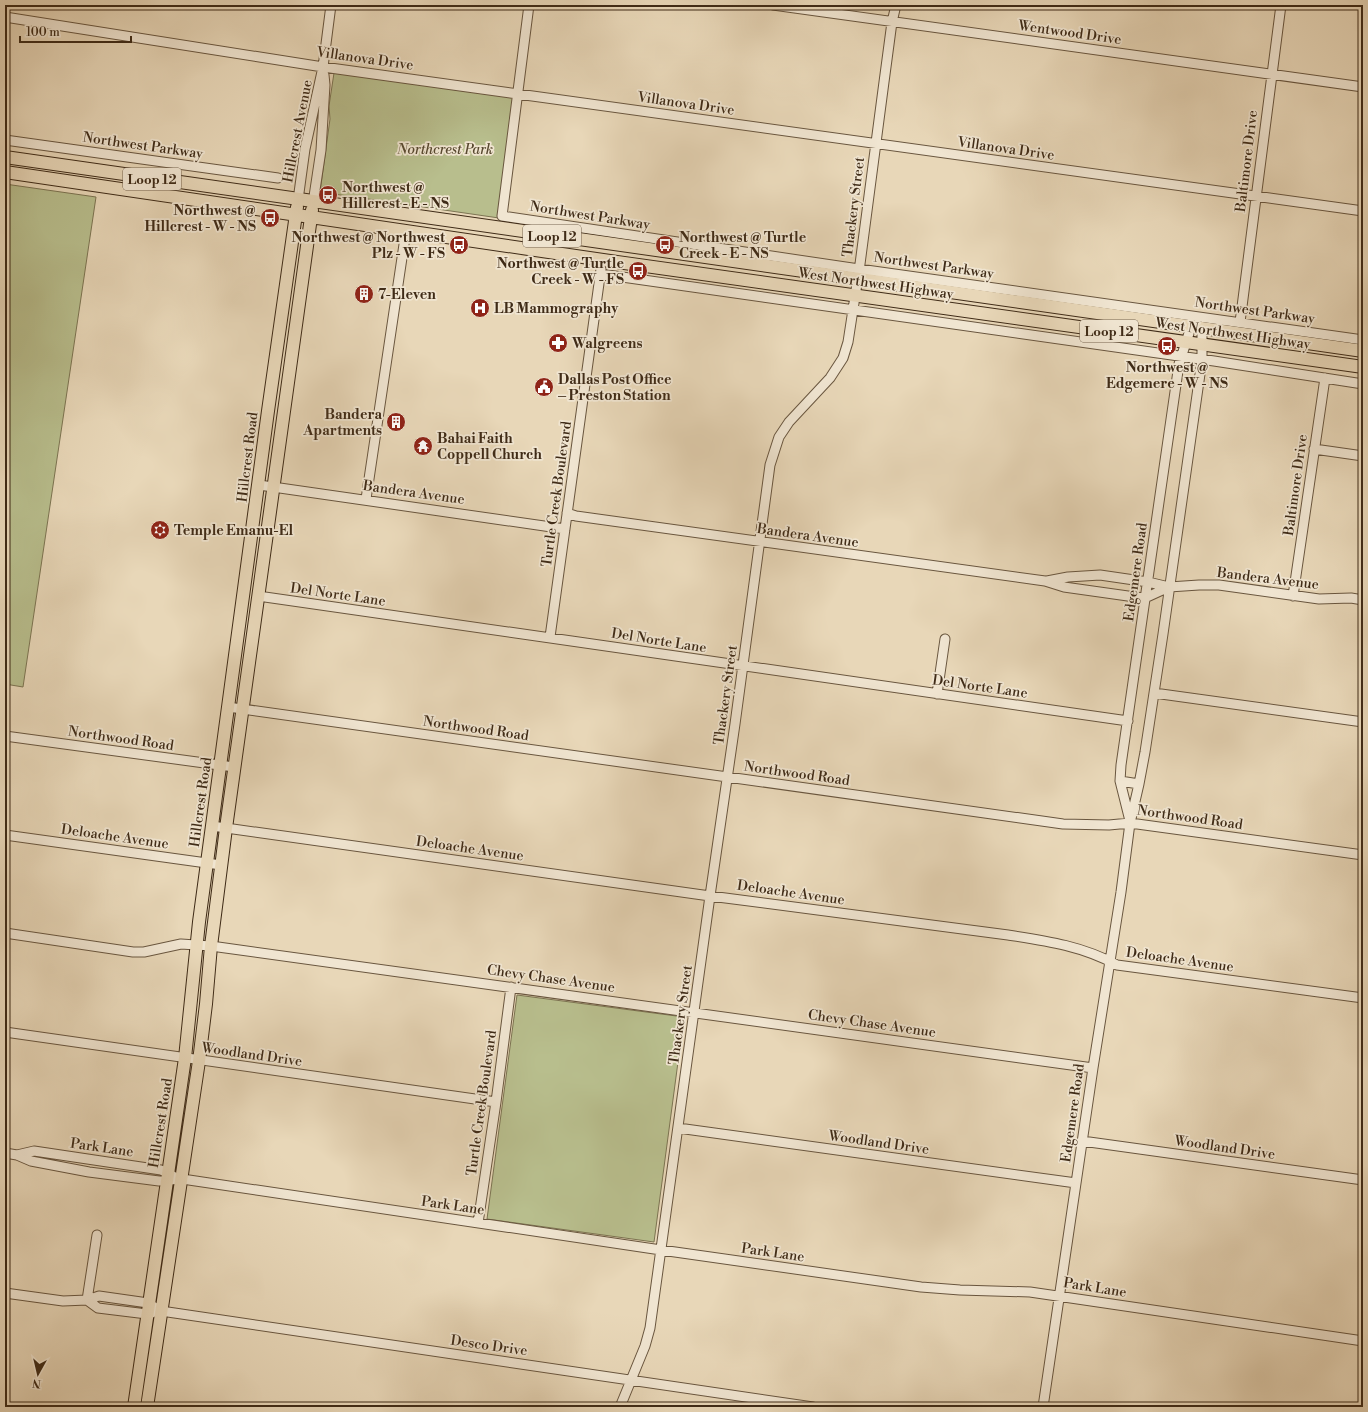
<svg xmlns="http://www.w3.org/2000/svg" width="1368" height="1412" font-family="'Libre Bodoni',serif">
	<rect width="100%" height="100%" fill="#e8d7b8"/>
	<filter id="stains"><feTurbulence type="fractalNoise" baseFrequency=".005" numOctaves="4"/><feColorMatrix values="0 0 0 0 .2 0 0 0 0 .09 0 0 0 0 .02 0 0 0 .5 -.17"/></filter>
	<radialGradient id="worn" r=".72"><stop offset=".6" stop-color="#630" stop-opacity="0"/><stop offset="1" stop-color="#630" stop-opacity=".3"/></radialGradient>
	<path fill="#b8be8d" stroke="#7c7452" d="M334 73 515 98 499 218 320 192 330 119 329 106Z
		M5 184 96 197 23 687 5 684Z
		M517 995 684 1017 654 1242 487 1219Z"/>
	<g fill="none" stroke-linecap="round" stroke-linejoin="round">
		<defs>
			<path id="minor" d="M529 5 502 216 859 269 1363 340
				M773 5 1363 87
				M5 17 323 67 1363 211
				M5 140 278 178
				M298 200 305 149 323 67 331 5
				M313 203 321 150 325 85 324 75
				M601 274 1214 361 1363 384
				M1240 322 1281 5
				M1314 449 1363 456
				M259 485 565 529
				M366 499 406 231
				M567 513 576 516 1045 581 1064 587 1135 597 1145 598 1169 587
				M1047 581 1068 577 1100 575 1148 582 1169 587 1199 585H1219L1319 599 1351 598 1363 600
				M258 596C548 637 838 680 1128 721
				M1293 596 1325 378
				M550 637 601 269
				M1154 693 1363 722
				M937 694 945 639
				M228 707 1063 824 1109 825 1130 823 1363 855
				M5 736 234 767
				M1120 781 1139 784
				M1130 821 1120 781 1121 765 1179 364 1191 327
				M212 826 710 896 1008 935C1047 941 1082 946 1117 965L1363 998
				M5 835 221 865
				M5 933 133 952H144L181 944 211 946 1093 1068
				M5 1032 496 1102
				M678 1128 1076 1183
				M1082 1141 1363 1180
				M5 1153 17 1155 31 1161 89 1172 159 1181 181 1179 189 1180 661 1250 921 1287 960 1290 1030 1292 1363 1341
				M17 1155 34 1151 161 1170 173 1176
				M478 1223 496 1102 511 987
				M5 1293 63 1301 87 1300 99 1296 148 1303 161 1311 813 1407
				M87 1300 98 1308 147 1314 152 1313
				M87 1300 97 1235
				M620 1407 645 1346 650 1328 710 896 735 724 770 465 779 437 789 422 830 378 843 358 848 342 860 264 884 82 892 22 896 5
				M1043 1407 1093 1068 1121 892 1130 823 1139 784 1145 752 1163 634 1200 374 1202 359V328"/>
			<path id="major" d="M5 157C457 223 910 287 1363 351
				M5 172 603 260 1363 367
				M134 1407 185 1058 199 922 268 411 297 207
				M147 1407 199 1061 206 1004 211 946 226 828 312 210"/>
		</defs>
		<use href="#minor" stroke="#69563f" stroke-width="11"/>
		<use href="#major" stroke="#3f2b17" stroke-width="14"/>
		<use href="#minor" stroke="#f0e5d1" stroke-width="9"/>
		<use href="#major" stroke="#e8d7b8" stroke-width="12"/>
	</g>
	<defs>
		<symbol id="bus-disc" viewBox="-11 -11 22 22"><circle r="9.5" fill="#8f2418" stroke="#f0e5d1"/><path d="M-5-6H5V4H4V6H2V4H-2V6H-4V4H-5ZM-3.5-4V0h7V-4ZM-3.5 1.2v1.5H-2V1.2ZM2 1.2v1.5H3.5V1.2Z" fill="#fff"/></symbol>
		<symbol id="building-disc" viewBox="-11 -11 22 22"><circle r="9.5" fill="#8f2418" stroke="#f0e5d1"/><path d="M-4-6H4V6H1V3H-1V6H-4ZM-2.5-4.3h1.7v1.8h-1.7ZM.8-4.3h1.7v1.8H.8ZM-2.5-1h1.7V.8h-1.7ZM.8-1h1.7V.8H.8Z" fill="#fff"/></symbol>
		<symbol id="hospital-disc" viewBox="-11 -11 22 22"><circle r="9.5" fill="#8f2418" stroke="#f0e5d1"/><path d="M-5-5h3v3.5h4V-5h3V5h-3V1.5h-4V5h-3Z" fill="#fff"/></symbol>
		<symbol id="pharmacy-disc" viewBox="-11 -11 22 22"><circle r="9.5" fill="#8f2418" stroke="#f0e5d1"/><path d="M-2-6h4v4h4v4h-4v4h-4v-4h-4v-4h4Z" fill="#fff"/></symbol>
		<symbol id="civic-disc" viewBox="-11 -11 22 22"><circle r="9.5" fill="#8f2418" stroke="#f0e5d1"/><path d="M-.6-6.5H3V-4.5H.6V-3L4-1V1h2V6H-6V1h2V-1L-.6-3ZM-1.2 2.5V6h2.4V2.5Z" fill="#fff"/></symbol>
		<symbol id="temple-disc" viewBox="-11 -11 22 22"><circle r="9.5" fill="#8f2418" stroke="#f0e5d1"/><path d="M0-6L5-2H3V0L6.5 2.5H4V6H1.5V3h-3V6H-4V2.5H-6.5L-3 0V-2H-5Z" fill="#fff"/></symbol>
		<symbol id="synagogue-disc" viewBox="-11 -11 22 22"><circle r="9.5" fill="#8f2418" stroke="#f0e5d1"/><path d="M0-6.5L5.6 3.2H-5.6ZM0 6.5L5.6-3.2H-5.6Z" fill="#fff"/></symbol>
	</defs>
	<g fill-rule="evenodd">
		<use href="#bus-disc" x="317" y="184" width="22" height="22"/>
		<use href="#bus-disc" x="259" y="207" width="22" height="22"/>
		<use href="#bus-disc" x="448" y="234" width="22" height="22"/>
		<use href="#bus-disc" x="654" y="234" width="22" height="22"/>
		<use href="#bus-disc" x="627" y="260" width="22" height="22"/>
		<use href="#building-disc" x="353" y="283" width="22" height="22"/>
		<use href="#hospital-disc" x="469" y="297" width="22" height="22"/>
		<use href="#pharmacy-disc" x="547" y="332" width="22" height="22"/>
		<use href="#bus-disc" x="1156" y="335" width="22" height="22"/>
		<use href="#civic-disc" x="533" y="376" width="22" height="22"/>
		<use href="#building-disc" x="385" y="411" width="22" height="22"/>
		<use href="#temple-disc" x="412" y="435" width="22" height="22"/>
		<use href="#synagogue-disc" x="149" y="519" width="22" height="22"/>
	</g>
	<g text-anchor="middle" stroke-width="3.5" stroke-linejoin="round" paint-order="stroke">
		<g fill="#f0e5d1" stroke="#74634f" stroke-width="1">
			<rect x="123" y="168" width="58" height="22" rx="3"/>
			<rect x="523" y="225" width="58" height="22" rx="3"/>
			<rect x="1080" y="320" width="58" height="22" rx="3"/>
		</g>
		<g font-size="13" font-weight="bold" fill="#3f2b17">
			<text x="152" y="184">Loop 12</text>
			<text x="552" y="241">Loop 12</text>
			<text x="1109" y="336">Loop 12</text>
		</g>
		<g font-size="14" fill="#3f2b17" stroke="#f0e5d1">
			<text transform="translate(1070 32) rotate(8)" y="5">Wentwood Drive</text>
			<text transform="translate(365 58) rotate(8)" y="5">Villanova Drive</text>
			<text transform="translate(686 103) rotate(8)" y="5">Villanova Drive</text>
			<text transform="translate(297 131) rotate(-79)" y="5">Hillcrest Avenue</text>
			<text transform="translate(143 145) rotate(8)" y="5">Northwest Parkway</text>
			<text transform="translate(1006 148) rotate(8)" y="5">Villanova Drive</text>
			<text transform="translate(1246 161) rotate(-83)" y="5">Baltimore Drive</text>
			<text transform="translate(853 207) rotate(-83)" y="5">Thackery Street</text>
			<text transform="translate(590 215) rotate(9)" y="5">Northwest Parkway</text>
			<text transform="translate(934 265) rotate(8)" y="5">Northwest Parkway</text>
			<text transform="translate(876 283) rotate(8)" y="5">West Northwest Highway</text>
			<text transform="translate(1255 310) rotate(8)" y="5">Northwest Parkway</text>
			<text transform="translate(1233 333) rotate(8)" y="5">West Northwest Highway</text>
			<text transform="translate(247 457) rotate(-83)" y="5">Hillcrest Road</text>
			<text transform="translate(1295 485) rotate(-82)" y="5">Baltimore Drive</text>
			<text transform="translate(414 492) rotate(8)" y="5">Bandera Avenue</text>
			<text transform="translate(556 494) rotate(-82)" y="5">Turtle Creek Boulevard</text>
			<text transform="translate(808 535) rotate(8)" y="5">Bandera Avenue</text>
			<text transform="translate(1135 572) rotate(-82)" y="5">Edgemere Road</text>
			<text transform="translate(1268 578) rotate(7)" y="5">Bandera Avenue</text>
			<text transform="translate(338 594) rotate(8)" y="5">Del Norte Lane</text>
			<text transform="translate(659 640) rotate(9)" y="5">Del Norte Lane</text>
			<text transform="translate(980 686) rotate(8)" y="5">Del Norte Lane</text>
			<text transform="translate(725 695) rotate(-82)" y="5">Thackery Street</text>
			<text transform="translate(476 728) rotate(8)" y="5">Northwood Road</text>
			<text transform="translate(121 738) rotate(8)" y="5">Northwood Road</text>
			<text transform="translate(797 773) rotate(8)" y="5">Northwood Road</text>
			<text transform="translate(200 802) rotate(-82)" y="5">Hillcrest Road</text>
			<text transform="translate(1190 817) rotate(8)" y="5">Northwood Road</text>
			<text transform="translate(115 836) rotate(8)" y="5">Deloache Avenue</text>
			<text transform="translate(470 848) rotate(8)" y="5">Deloache Avenue</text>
			<text transform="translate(791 892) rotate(8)" y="5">Deloache Avenue</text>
			<text transform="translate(1180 959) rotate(8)" y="5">Deloache Avenue</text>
			<text transform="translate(551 978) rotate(8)" y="5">Chevy Chase Avenue</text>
			<text transform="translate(680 1015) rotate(-82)" y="5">Thackery Street</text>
			<text transform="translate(872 1023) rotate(8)" y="5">Chevy Chase Avenue</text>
			<text transform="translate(252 1054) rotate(8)" y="5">Woodland Drive</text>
			<text transform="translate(481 1103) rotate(-82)" y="5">Turtle Creek Boulevard</text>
			<text transform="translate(1072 1113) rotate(-82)" y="5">Edgemere Road</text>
			<text transform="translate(160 1123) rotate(-81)" y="5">Hillcrest Road</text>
			<text transform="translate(879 1142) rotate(8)" y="5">Woodland Drive</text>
			<text transform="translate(102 1147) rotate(8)" y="5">Park Lane</text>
			<text transform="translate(1225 1147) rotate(8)" y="5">Woodland Drive</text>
			<text transform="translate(453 1205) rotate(8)" y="5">Park Lane</text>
			<text transform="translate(773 1252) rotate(8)" y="5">Park Lane</text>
			<text transform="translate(1095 1287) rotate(9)" y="5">Park Lane</text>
			<text transform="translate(489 1345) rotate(8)" y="5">Desco Drive</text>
		</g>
		<g font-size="14" font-style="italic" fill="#57482f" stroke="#f0e5d1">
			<text x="445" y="154">Northcrest Park</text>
		</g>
		<g font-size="14" font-weight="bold" fill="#3f2b17" stroke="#f0e5d1" text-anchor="start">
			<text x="342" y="192">Northwest @<tspan x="342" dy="16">Hillcrest - E - NS</tspan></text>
			<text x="256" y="215" text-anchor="end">Northwest @<tspan x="256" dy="16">Hillcrest - W - NS</tspan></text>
			<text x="445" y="242" text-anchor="end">Northwest @ Northwest<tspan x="445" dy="16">Plz - W - FS</tspan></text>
			<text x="679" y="242">Northwest @ Turtle<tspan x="679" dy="16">Creek - E - NS</tspan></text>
			<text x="624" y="268" text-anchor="end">Northwest @ Turtle<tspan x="624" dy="16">Creek - W - FS</tspan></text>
			<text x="378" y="299">7-Eleven</text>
			<text x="494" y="313">LB Mammography</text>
			<text x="572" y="348">Walgreens</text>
			<text x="1167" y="372" text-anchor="middle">Northwest @<tspan x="1167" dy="16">Edgemere - W - NS</tspan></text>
			<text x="558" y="384">Dallas Post Office<tspan x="558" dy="16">– Preston Station</tspan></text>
			<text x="382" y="419" text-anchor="end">Bandera<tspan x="382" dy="16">Apartments</tspan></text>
			<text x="437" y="443">Bahai Faith<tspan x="437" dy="16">Coppell Church</tspan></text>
			<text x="174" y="535">Temple Emanu-El</text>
		</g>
	</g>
	<rect width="1368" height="1412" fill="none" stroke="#e8d7b8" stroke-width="20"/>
	<rect x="6" y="6" width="1356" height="1400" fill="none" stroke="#3f2b17" stroke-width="2"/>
	<rect x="10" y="10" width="1348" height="1392" fill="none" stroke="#3f2b17"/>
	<g transform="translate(38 1374) rotate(188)" stroke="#f0e5d1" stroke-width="3" paint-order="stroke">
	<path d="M0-3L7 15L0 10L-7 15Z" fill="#3f2b17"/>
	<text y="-6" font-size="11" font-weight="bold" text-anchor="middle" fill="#3f2b17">N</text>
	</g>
	<path d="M20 36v6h111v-6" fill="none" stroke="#3f2b17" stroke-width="2"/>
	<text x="26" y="36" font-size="12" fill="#3f2b17" stroke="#f0e5d1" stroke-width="3" paint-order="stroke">100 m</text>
	<rect width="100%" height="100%" filter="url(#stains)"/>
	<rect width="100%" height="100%" fill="url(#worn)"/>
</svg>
